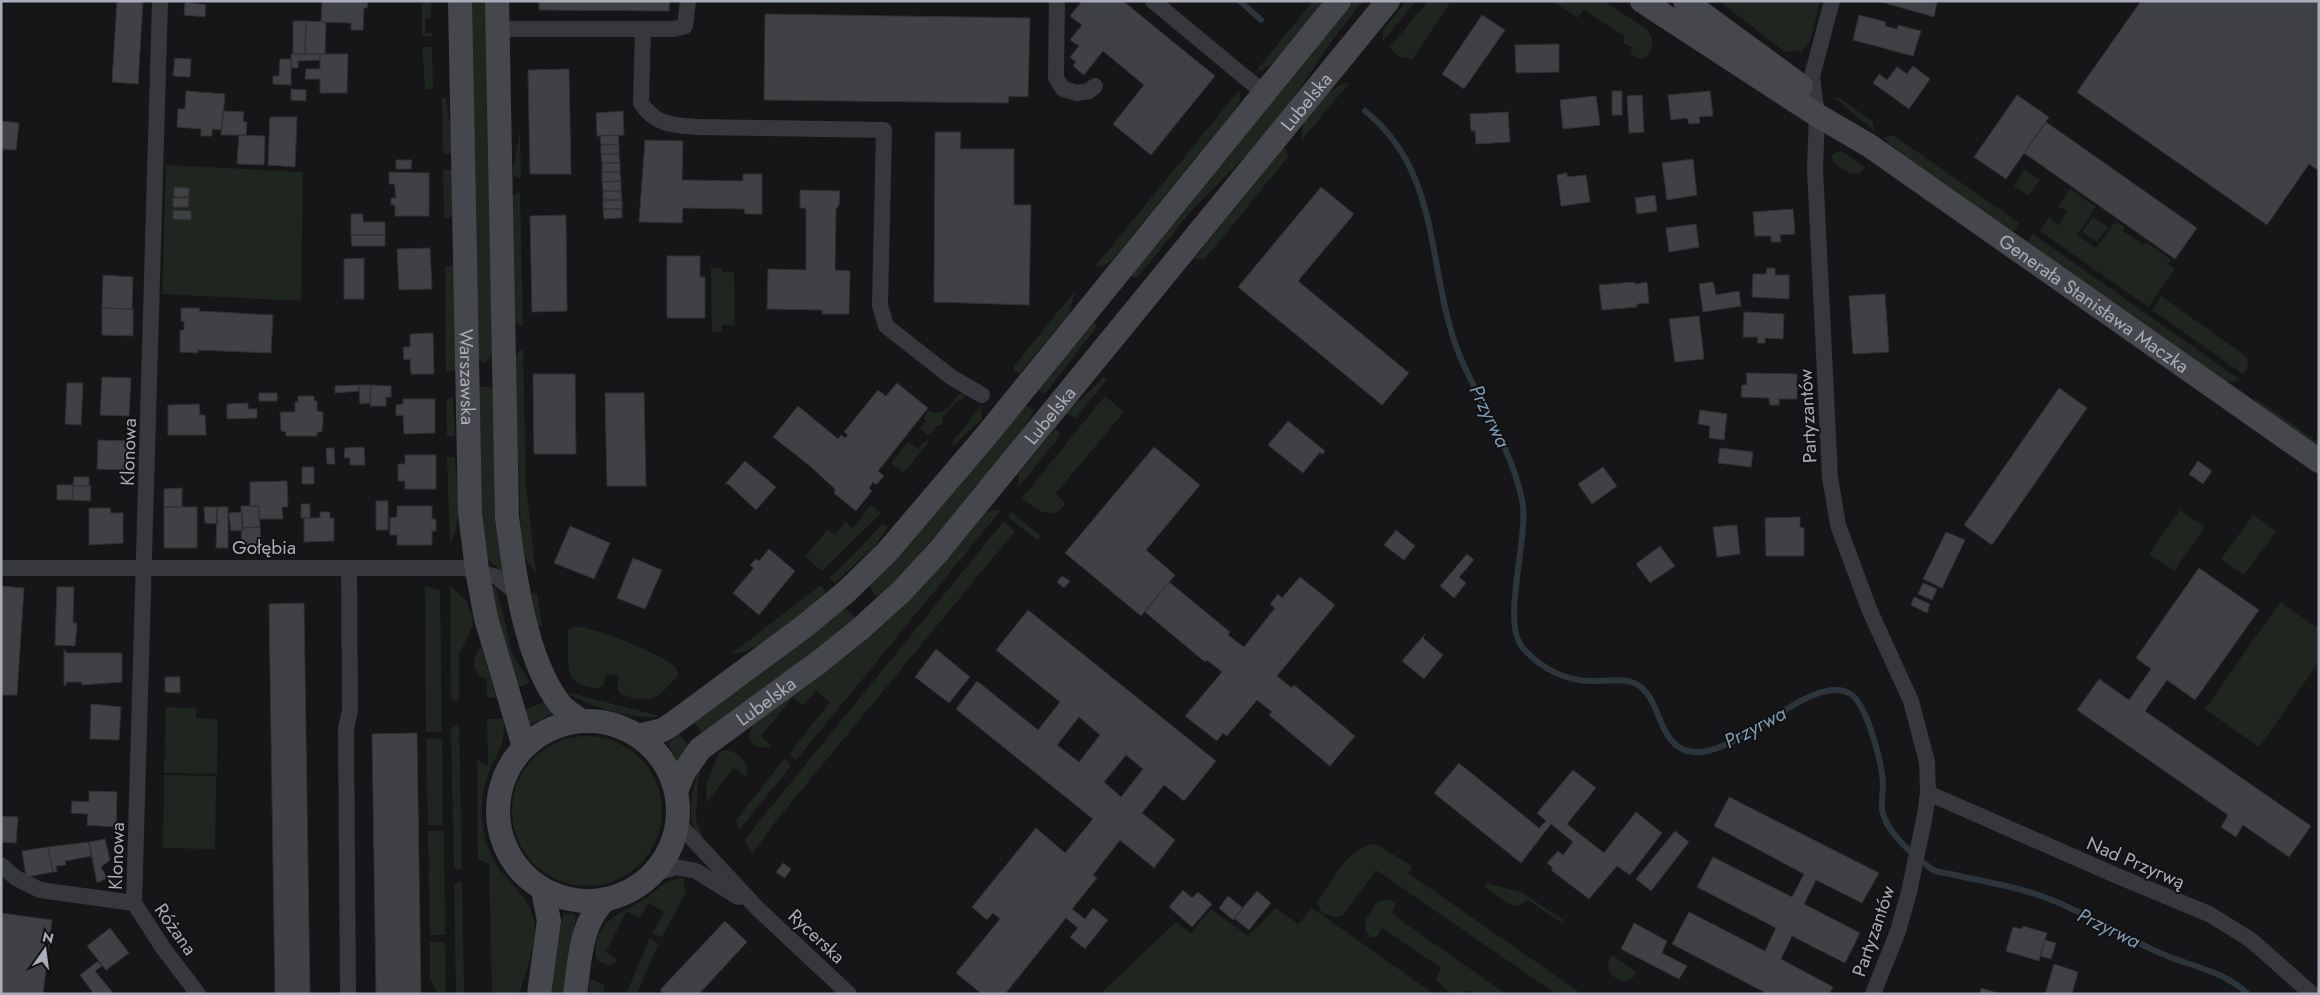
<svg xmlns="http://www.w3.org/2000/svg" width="2320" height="995" font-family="Jost,sans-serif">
	<rect width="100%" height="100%" fill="#161618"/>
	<path fill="#1e261f" d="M422 1H431V18H425L426 33H432V36H422Z
		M471 1H486L492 356 485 363 478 360Z
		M1313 1H1324L1273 63 1262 70 1256 71Z
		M1353 1H1363L1336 35 1286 109 1259 143 1194 208 1137 278 1132 277 1131 273Z
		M1406 1H1416L1383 41V30Z
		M1428 1H1451L1413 59C1402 58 1395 57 1390 47Z
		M1553 1H1603L1647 29 1652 37V47L1646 57 1639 59 1630 54 1633 48 1624 43V36L1584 10 1577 18Z
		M1719 1H1820L1810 42 1801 52 1794 50 1790 52 1784 51Z
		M422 47H432L433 89H426L425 86Z
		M1349 83 1302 140C1298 118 1327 86 1349 83Z
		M1239 90 1240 100 1234 111 1113 259 1105 265 1094 268Z
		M1834 97H1838L1873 122 1874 131Z
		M442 98H446L451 131 452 153 443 154Z
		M520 130 521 179 512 175Z
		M1893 135 2019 223 2013 232 1909 160 1883 138Z
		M1283 148 1286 149 1288 157 1205 259H1194Z
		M1840 150 1865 167 1860 173C1850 176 1835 167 1831 156Z
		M166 165 303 172 301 301 162 294Z
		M443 169 452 170 453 216 444 219Z
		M2024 170 2040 180 2028 196 2014 186Z
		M2070 189 2096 207 2077 235 2096 248 2116 221 2125 227 2123 231 2144 245 2146 242 2171 260 2168 264 2175 269 2148 307 2040 231 2049 218 2058 225 2067 212 2058 206Z
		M520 192 523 327 514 322 512 196Z
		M2093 217 2108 227 2097 242 2082 232Z
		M2033 234 2239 379 2233 382 2225 381 2027 242Z
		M454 265 456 370 446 372 445 266Z
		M711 268H721L722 272H734L735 325H722V332H712Z
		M1075 291 1069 314 1019 374 1014 370V366Z
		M2161 296 2247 357 2248 367 2243 374 2152 310Z
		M1092 322 1096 324V328L1044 395 1037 389Z
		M523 348 526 486 536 573 525 558 521 533 514 356Z
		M1104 377 1107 379 1076 418 1066 413Z
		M479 387H490L493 389 503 572 487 559 479 494Z
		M959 394H966L962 400 957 401 943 417 942 425 936 426 935 430 928 435 920 428 926 421 923 418 928 411C946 418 950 404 959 394Z
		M1105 396 1124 412 1056 493 1065 503C1055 524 1033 508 1022 498Z
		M2254 397 2319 443V448L2257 403Z
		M453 398 455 435 447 437 446 399Z
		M1024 404 1034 411 1006 454 896 581 879 597 874 595 869 585Z
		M981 406 982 419 953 446 952 442Z
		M1055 429 1060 433V436L1018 488 1019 473Z
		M926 440 929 442 903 473 891 463 908 442 918 449Z
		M447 457H455C456 482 464 522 450 543Z
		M871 505 881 513 822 571 805 557 828 529 835 535 846 522 853 528Z
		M994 510H1001L797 759H794L789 754 830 702 816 691 804 704H801L792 698 761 736 771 746C761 750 753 747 749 736L753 725C793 696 834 667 872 635 915 598 951 556 987 512Z
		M2180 510 2205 527 2174 571 2149 554Z
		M1011 512 1041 536 1037 540 1008 517Z
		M2253 515 2276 531 2244 575 2221 559Z
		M1004 521 1015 531 776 821 753 853 744 840Z
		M883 523 888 527 874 547 835 583 829 578 858 550Z
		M821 585 826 592C803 612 762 653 731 654Z
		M425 586 440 590 442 732H426Z
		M450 586 466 600 473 619 472 627 459 655V701H454L451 698Z
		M493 586 496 587 513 655 530 683 517 688 497 618 491 587Z
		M533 593 537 594 542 627 538 625 531 596Z
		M2280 602 2319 629V662L2259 747 2205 709Z
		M845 608 854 616V620L835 635 703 734 694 722Z
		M576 627C593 626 654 652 669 662 674 665 676 669 679 674 657 699 654 705 620 694L617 688 619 676 606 674 604 684 598 689C591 687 581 686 575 681 564 671 569 644 568 630Z
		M481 647 496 698H487V679C471 674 470 658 481 647Z
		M567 692 656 715 659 716C641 722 581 705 567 692Z
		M544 702 554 713 529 725 524 710Z
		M166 707 196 708V718L218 719 217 774 164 773Z
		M487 719H503C507 741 497 753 489 772 483 788 481 804 482 821 484 841 492 861 505 876 516 890 531 901 534 920 538 944 526 971 519 994H492L489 864 478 859 477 760 488 766Z
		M454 725H459L462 869H457L454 866 451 729Z
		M679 733 689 746 677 760 667 744Z
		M512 811a75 75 0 1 1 150 0a75 75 0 1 1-150 0Z
		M442 738 443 825H428L426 739Z
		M725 750C737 751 749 762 747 774L745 776 734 768 706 803 707 782 719 752Z
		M785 758 791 766 739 830 736 820Z
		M701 768 698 780 696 820 705 843C701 839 697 835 695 830 687 816 692 781 701 768Z
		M164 775 216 776 215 849 163 848Z
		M428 831H444L445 935H430Z
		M1376 844 1412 866 1408 873 1582 994H1556L1376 870 1343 915 1336 917 1322 913 1317 902C1331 882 1349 845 1376 844Z
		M684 878 685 894 662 937 652 934 664 912 649 903 639 917 626 912 606 952 619 960 610 965 599 962C595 957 595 951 596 944 602 916 624 913 644 899 658 891 666 878 684 878Z
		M457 882H462L464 994H456L454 885Z
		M1486 883 1521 892 1565 921 1563 924 1528 900 1519 906 1511 905 1485 888Z
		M1388 899 1396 902 1392 914 1506 994H1471L1470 991H1464V994H1451L1436 980 1441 968 1382 928 1376 937H1371L1366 931 1365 920 1378 901Z
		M1276 908 1298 924 1312 908 1434 994H1100L1176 922 1191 933 1211 909 1248 936Z
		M565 913 574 914 576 917 564 994H550L563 914Z
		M650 938 658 944 637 994H626Z
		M430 942H445L446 994H438L430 979Z
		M1612 955 1636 972 1633 978 1625 981C1611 979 1603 968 1612 955Z
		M590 978 604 985V994H588Z"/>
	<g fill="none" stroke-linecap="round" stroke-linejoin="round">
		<path stroke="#2c353c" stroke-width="6" d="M1240 1 1261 20
			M1365 111C1443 173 1426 271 1459 354 1479 403 1511 446 1522 500 1530 536 1500 622 1523 648 1542 670 1568 682 1596 681 1609 681 1623 678 1634 683 1661 695 1656 736 1682 749 1728 771 1806 672 1849 693 1867 702 1882 764 1883 784 1883 793 1880 805 1883 814 1889 833 1906 848 1921 861 1922 861 1931 869 1933 870 1939 873 1948 873 1955 875 1977 880 2000 884 2022 890 2070 903 2114 932 2160 953 2189 966 2225 971 2248 994"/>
	</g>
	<path fill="#404145" stroke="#303034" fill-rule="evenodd" d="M117 1H143L138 84 112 82Z
		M322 1H368L367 8H364L363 30H351V23L321 22Z
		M539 1H670L669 11 539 10Z
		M1082 1H1123L1215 76 1151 155 1113 124 1144 85 1103 51 1084 75 1073 66 1076 62 1070 57 1079 46 1070 40 1082 25 1070 16Z
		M1878 1H1935L1937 2 1934 17Z
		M2141 1H2319V171L2309 164 2267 225 2077 92Z
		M185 2 206 5 205 17 184 15Z
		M765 14 1030 18 1028 97 1009 96 1008 103 764 100Z
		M1482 15 1505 30 1464 89 1442 74Z
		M1859 15 1886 22 1885 26 1897 29 1898 25 1921 31 1913 56 1853 40Z
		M293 21H306L305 54H293Z
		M306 21 326 22 325 54H305Z
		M1559 44V72L1516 73 1515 45Z
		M291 54H320V60L298 61V68H291Z
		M320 54H348L347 93H320V79H305L306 69H320Z
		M175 58 191 59 190 77 173 76Z
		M280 59H291V85L273 84V76H279Z
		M1913 66 1930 79 1909 109 1873 83 1879 74 1887 80 1897 67 1907 74Z
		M569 69 571 174H530L528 70Z
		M291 89 306 90V101L291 100Z
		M186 91 225 94 222 130 212 129V136H201V129L177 127 178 109H185Z
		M1612 91H1622V115H1612Z
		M1710 91 1713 116 1699 117 1700 123 1689 124 1687 118 1671 120 1668 95Z
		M1642 95 1644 132 1629 133 1627 96Z
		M2017 95 2049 117 2006 179 1974 157Z
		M1596 96 1600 125 1563 129 1560 100Z
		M223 111 244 112 243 121 247 122 246 135H221Z
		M623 111 624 135 597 136 596 113Z
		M1508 112 1510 142 1476 144 1475 131H1471L1470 114Z
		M270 117H297L295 167 268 165Z
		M1 121 19 123 16 150 1 149Z
		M2046 122 2197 228 2175 259 2024 153Z
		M935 132H961L960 149H1014V205H1031L1029 305 934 302Z
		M239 135 265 136 264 165 237 164Z
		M618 135 619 144 601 145 600 136Z
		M645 140 683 141 682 180 743 181V174H762V214H745L744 209 683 208 682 223 639 222Z
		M619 144V154H601V145Z
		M601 154H619L620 163H602Z
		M1693 159 1697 195 1667 200 1662 163Z
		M396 160H412L411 169H396Z
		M602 163H620V172H602Z
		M389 172 429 173V216H395V205H391V198H396L395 188 394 184H389Z
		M602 172H620L621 181 602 182Z
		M1567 173V177L1586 175 1590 202 1561 206 1557 175Z
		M621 181V191H603L602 182Z
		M174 187 189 188V197H174Z
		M1321 187 1354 214 1298 281 1409 373 1382 405 1238 287Z
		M800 190 840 191 839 205 836 209 835 270 850 271 849 314H822V310L767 309 768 269 806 270V208H800Z
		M603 191H621L622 200H603Z
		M1655 195 1657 211 1637 214 1635 198Z
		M173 198H189L188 207H173Z
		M603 200H622V209H603Z
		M603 209H622V218L604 219Z
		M1793 209 1795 234 1780 235 1781 242H1771V236H1755L1753 212Z
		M173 210 191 211V220L173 219Z
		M351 214H363V222H385V235H351Z
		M566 215 567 311 532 312 530 216Z
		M1696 224 1699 247 1669 252 1666 228Z
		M351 235H385V246H352Z
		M430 248 432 289 399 290 397 249Z
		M667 256H700V277H705V318H667Z
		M364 258V299H344V259Z
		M1767 268H1775V275H1789V299L1752 297 1753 274H1766Z
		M103 275 133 277 132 309 102 308Z
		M1634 282 1635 284 1647 282 1649 303 1637 304V307L1602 310 1599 285Z
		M1713 282 1716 295 1739 291 1741 306 1703 312 1699 284Z
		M1885 294 1889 352 1853 354 1849 296Z
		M102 308 133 309V336L102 335Z
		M181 308H200L199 311 273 315 271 353 198 350V353L180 352V330H184V322L181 321Z
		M1744 312 1784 314 1783 339 1765 338V343H1757L1758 337H1743Z
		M1699 316 1704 359 1675 362 1669 319Z
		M433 333 434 374H411L410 359 404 360 403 347H410V334Z
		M1746 373 1797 374V399H1779V405H1770L1769 398 1741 397 1742 385H1747Z
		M533 374H575L576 454H534Z
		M102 377 131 378 129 416 100 415Z
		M67 383H83L81 425 65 424Z
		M897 383 928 408 878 471 884 476 876 485 873 482 869 488 872 491 856 511 834 493 835 489 810 466 773 437 798 406 838 439 841 435 845 438 848 435 844 432 878 390 886 396Z
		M359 385V391L335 393V386Z
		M359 385H371L370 403 360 404Z
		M371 385 391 386V397H386V406H370Z
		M2059 388 2087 408 1992 545 1964 525Z
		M259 393H277V401H259Z
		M605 393H644L646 486H607Z
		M298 396H314V401H317V411L323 412V426H322V432H317V436H286V432L281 431 280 412H295V402H298Z
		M403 399H435V433L404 434 403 415 396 416V405L403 404Z
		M248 403V409H257V418L227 419V404Z
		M199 404 200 415H205L206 435H168V405Z
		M1700 410 1727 414 1724 440 1709 438 1710 426 1698 424Z
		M1288 421 1325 451 1322 455 1320 452 1303 473 1268 445Z
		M98 440 129 441 128 470 97 469Z
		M364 447 365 465H350V458H344L345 448Z
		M1154 447 1200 485 1146 550 1175 575 1141 616 1065 553Z
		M326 448H334L335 464H327Z
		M1720 448 1753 452 1751 467 1718 463Z
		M405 455H436V489H405V481H398V464H405Z
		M745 461 776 487 756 510 728 484H725Z
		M2198 461 2212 471 2203 484 2189 474Z
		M302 467H314V484H302Z
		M1603 467 1617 486 1592 504 1578 484Z
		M74 477H89V486H73Z
		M287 481 288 507H282L283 519H259V506H250V482Z
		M57 485H73L72 500H57Z
		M73 486H91L90 501 72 500Z
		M182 488V507H164V489Z
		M376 501H388V530H376Z
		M301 504H310V518H301Z
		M241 506H259L260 527 242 528Z
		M397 506H432V519H436V531H432V545H397V535H390V518L397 517Z
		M164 507H197V548H164Z
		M204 507H217L218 524 205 523Z
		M217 507H228V548H216Z
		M89 508H110L111 513H123V543L89 545Z
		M242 512 243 530 231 531 229 513Z
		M320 512H330V518H334V541L304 542V518H320Z
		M1800 517V527L1804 528V556H1766L1765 518Z
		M1737 525 1740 554 1717 557 1713 527Z
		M570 526 610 543 594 579 554 563Z
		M260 527 261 548H242L241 530 243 528Z
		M1396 530 1415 546 1404 560 1384 545Z
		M1946 532 1965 540 1942 588 1923 579Z
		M1660 546 1675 566 1650 583 1636 564Z
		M769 549 795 571 759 615 733 593 754 568 750 565 756 559 759 561Z
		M1467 554 1474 560 1459 577 1466 583 1454 598 1440 586Z
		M633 558 662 570 645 609 617 598Z
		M2199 568 2259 610 2195 700 2167 680 2145 711 2311 826 2289 857 2243 825 2236 837 2221 827 2228 815 2077 710 2099 679 2129 700 2151 669 2136 658Z
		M1062 576 1070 581 1064 588 1057 582Z
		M1300 577 1335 605 1277 676 1292 688 1294 685 1355 736 1330 766 1269 715 1272 712 1257 700 1227 736 1223 733 1217 741 1185 716 1222 672 1207 660 1205 662 1145 612 1169 582 1230 632 1228 635 1244 647 1275 608 1270 604 1278 594 1282 598Z
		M1923 583 1937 589 1932 600 1918 594Z
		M1 586 24 588 17 695H1Z
		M57 587H74L73 623H77L75 646 55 645Z
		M1914 597 1930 604 1927 613 1911 605Z
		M304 603 310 994H275L269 604Z
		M1028 610 1216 761 1184 801 1164 785 1142 813 1175 840 1154 868 1120 840 1093 875 1097 878 1072 909 1085 919 1093 908 1108 920 1085 949 1070 937 1078 928 1066 918 1005 994H982L956 973 1000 919 993 913 987 920 972 907 1036 828 1065 853 1093 819 956 709 977 681 1038 730 1060 702 996 650ZM1079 717 1100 735 1079 762 1057 745ZM1126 755 1143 769 1121 797 1104 782Z
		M1425 634 1423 638 1443 655 1424 679 1402 661Z
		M64 649 66 653H122V682L82 685V682H66V685H64Z
		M936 649 970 677 949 703 915 677Z
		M165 677H180V693L165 692Z
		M91 704 121 707 119 740 90 739Z
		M417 733 421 994H376L372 734Z
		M1459 763 1539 828 1546 821 1537 813 1573 770 1596 788 1567 824 1604 853 1636 812 1662 833 1630 875 1617 866 1589 899 1551 870 1553 868 1547 863 1558 851 1563 855 1573 842 1551 824 1521 863 1434 793Z
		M89 791 117 792 116 827 87 825 88 814 71 813 72 801 89 802Z
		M1729 797 1879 873 1862 903 1816 880 1804 904 1860 933 1845 963 1792 936 1781 959 1833 987 1829 994H1768L1672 944 1689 912 1765 951 1776 928 1697 887 1713 857 1792 897 1804 874 1714 826Z
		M1 816 18 817 16 843 1 842Z
		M1675 831 1689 842 1651 891 1636 879Z
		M105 839 110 860 101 867 107 878 97 883 89 842Z
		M89 842 91 856 65 861 66 865 56 866 57 872H53L48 847Z
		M48 847 53 872 26 877 22 851Z
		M783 863 791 869 785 878 776 872Z
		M1183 890 1192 898 1198 892 1212 904 1192 927 1169 907Z
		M1257 891 1271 903 1249 930 1234 918Z
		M1228 896 1243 908 1233 920 1219 908Z
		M1 913 52 920 43 994H1Z
		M725 921 747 942 699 994H664L660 990Z
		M1634 923 1667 941 1662 953 1687 966 1679 979 1621 949Z
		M2023 926 2047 933 2039 961 2006 951 2013 927 2022 929Z
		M110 928 129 953 106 970 87 946Z
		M2045 940 2056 943 2051 959 2040 956Z
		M98 961 102 966 95 971 114 994H94L80 975Z
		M2054 964 2078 972 2072 994H2045Z
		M1981 988 2001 994H1980Z"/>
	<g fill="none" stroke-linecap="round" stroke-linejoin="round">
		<path stroke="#37383d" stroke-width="16" d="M1057 1 1056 78 1063 89 1077 93 1089 91 1095 86
			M1153 1 1264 93
			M1832 1 1812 76 1817 115 1815 169 1830 477 1838 525 1869 609 1911 701 1927 762 1928 793 1925 815 1909 892 1898 931 1873 994
			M497 29H674L685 26 688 1
			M643 29 641 103C655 125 673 125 698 127L884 130 880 305 886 326 951 377 982 395
			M1 568H464L497 577 518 594
			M1928 793 2115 875 2209 914 2251 940 2312 994
			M677 822 757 908 849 994
			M1 865 16 878 40 890 134 903 163 948 198 994
			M652 874 676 867 696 871 738 897
			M134 903 160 1
			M348 994 346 729 350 710 349 568"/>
		<g stroke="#45474d" stroke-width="24">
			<path id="s1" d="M460 1 470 513 477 570 486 618 524 747"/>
			<path d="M497 1 507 517C514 572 525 660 560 704 566 711 574 716 581 721"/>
			<path id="s2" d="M1642 1 1817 115 1870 146 2319 461"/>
			<path d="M1685 1 1801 86"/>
			<circle cx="588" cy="811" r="90"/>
			<path d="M638 736 663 730 675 722 806 625 847 591 887 552 985 437 1339 1"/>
			<path id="s3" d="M676 791 684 772 700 749 819 662 859 630 901 592 938 552 1388 1"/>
			<path d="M539 994 549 921 543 890"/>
			<path d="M575 994C580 961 580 922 606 899"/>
		</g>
	</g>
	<g text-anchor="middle" stroke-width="4" stroke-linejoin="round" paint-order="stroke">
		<g font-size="19" fill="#a8adb8" stroke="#111113">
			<text dy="7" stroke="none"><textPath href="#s3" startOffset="940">Lubelska</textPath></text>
			<text dy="7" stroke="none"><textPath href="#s2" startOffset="544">Generała Stanisława Maczka</textPath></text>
			<text dy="7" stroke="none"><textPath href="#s1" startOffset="376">Warszawska</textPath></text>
			<text dy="7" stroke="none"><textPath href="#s3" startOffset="535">Lubelska</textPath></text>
			<text transform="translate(1807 416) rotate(-93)" y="7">Partyzantów</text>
			<text transform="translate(128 452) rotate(-88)" y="7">Klonowa</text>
			<text x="264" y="554">Gołębia</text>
			<text dy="7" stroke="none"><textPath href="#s3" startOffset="130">Lubelska</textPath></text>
			<text transform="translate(116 856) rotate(-88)" y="7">Klonowa</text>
			<text transform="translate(2136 862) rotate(23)" y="7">Nad Przyrwą</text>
			<text transform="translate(176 929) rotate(55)" y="7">Różana</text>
			<text transform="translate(1873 931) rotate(-71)" y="7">Partyzantów</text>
			<text transform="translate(817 936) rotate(43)" y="7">Rycerska</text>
		</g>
		<g font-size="20" font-style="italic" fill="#7f9bb3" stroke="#111113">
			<text transform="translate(1490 416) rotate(64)" y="7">Przyrwa</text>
			<text transform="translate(1755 727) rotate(-28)" y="7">Przyrwa</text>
			<text transform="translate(2109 928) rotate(26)" y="7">Przyrwa</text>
		</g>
	</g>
	<rect width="2320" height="995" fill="none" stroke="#a8adb8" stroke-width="5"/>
	<g transform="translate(45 950) rotate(14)" stroke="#111113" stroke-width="4" paint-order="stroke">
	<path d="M0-4L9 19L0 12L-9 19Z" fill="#a8adb8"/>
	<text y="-8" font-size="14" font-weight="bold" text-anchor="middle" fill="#a8adb8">N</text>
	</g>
</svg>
